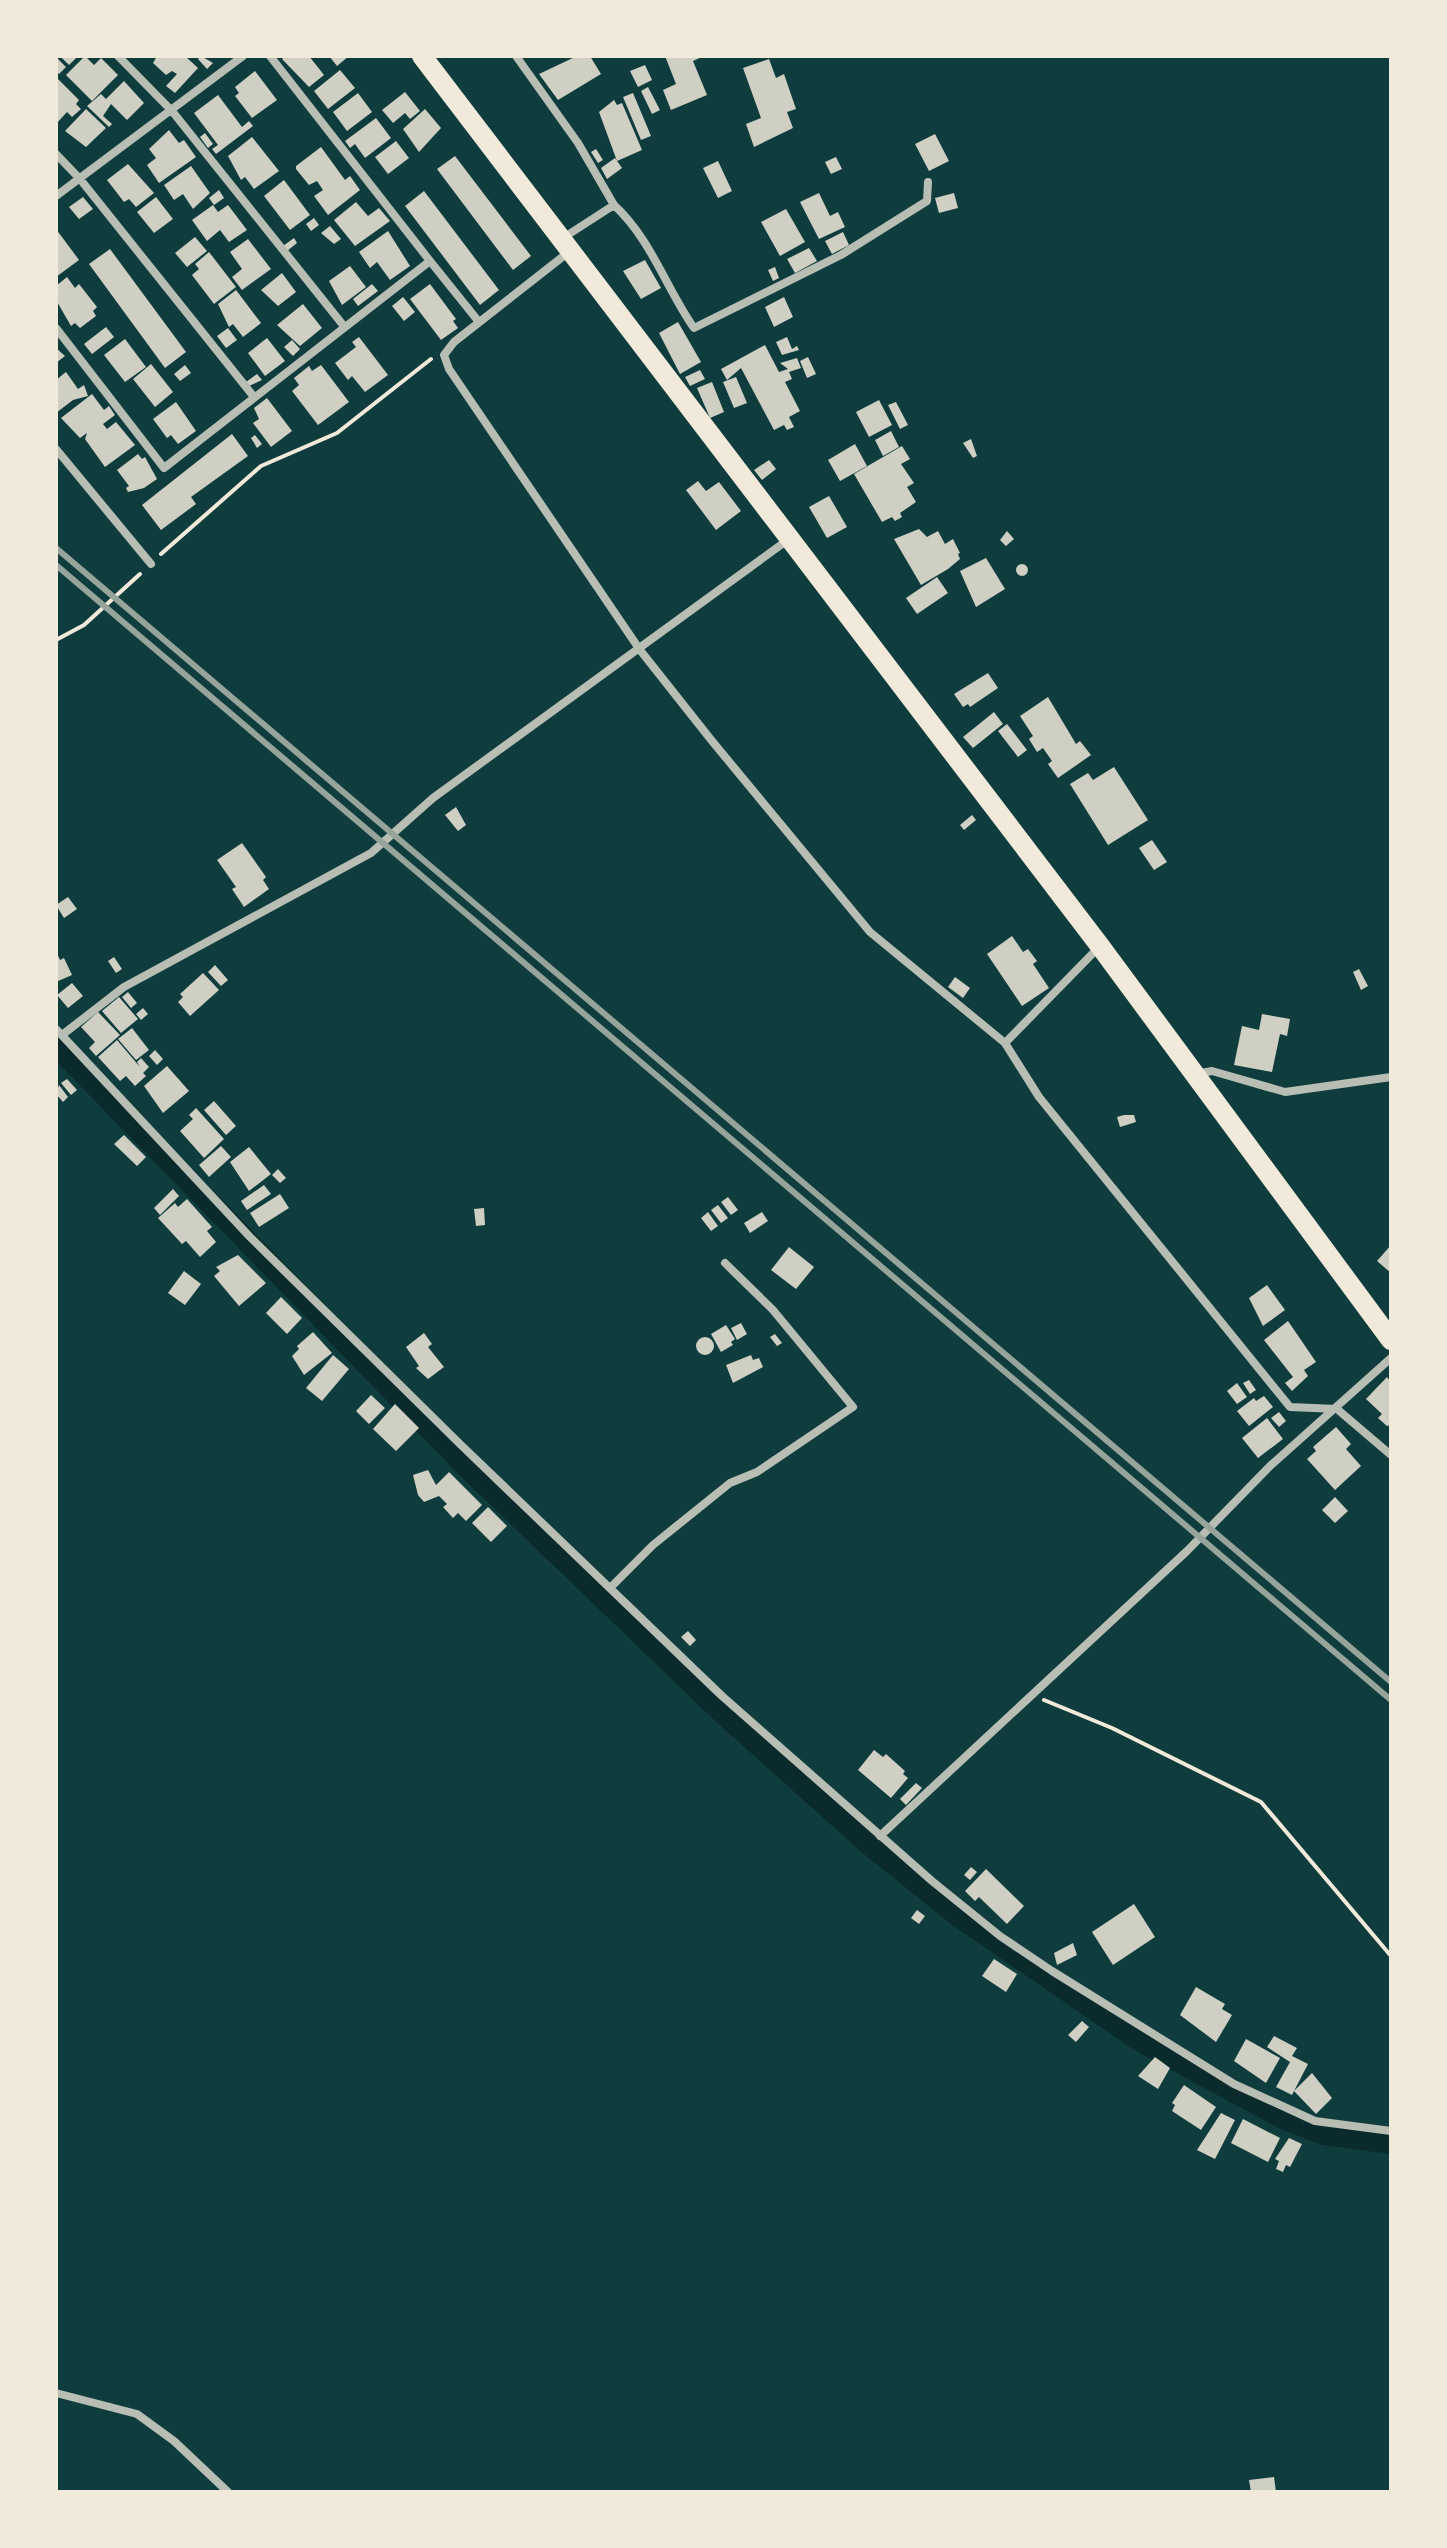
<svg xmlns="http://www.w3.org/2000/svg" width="1447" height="2548" font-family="'IBM Plex Sans',sans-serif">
	<rect width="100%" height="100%" fill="#0f3d3e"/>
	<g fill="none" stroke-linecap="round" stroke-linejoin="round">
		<path stroke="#0a2a2b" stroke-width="22" d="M56 1045 468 1468 725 1715 868 1843 957 1915 1139 2040 1285 2119 1324 2134 1391 2143"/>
	</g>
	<path fill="#cfcfc3" d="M60 56H78L69 65Z
		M85 56 94 65 101 58 118 75 92 101 66 75Z
		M157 56H185L198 68 175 93 166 86 177 74 172 71 166 75 153 63Z
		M201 56 213 63 207 69 198 59Z
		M286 56H309L324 75 309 87 282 59Z
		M329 56H349L337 66Z
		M577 56H590L601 74 558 100 539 74Z
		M665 56H704L693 61 707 95 671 110 663 90 676 84Z
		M56 57 66 67 59 74 56 71Z
		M769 59 776 78 784 74 796 109 787 112 793 128 754 147 746 124 761 118 743 68Z
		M645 65 652 80 638 87 630 71Z
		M340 70 355 88 328 109 314 91Z
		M255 71 277 100 252 118 235 96 239 93 235 87Z
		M57 78 79 100 76 104 81 109 72 117 67 112 56 124Z
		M124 81 144 103 127 120 111 104 103 116 112 124 109 127 87 106 101 94 106 99Z
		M648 87 660 110 652 114 641 91Z
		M405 92 420 111 410 119 405 113 393 123 382 110Z
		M358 93 372 112 347 131 333 112Z
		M633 93 651 136 641 140 623 97Z
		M218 95 242 127 249 121 253 126 216 154 212 149 218 145 194 113Z
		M614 100 617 105 622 103 642 150 617 161 599 112Z
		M86 109 106 128 86 147 65 131Z
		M425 109 441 128 419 152 403 129Z
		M376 118 391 138 365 158 355 144 350 148 345 141Z
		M169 130 179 143 184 140 196 157 159 183 147 165 156 158 149 149Z
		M205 133 213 144 208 148 200 137Z
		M935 134 949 161 929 171 915 144Z
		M252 137 279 171 254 189 245 177 241 180 228 156Z
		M396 141 409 158 388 174 375 157Z
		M321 147 345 180 350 176 360 190 328 215 314 196 323 190 317 181 309 185 296 169V166Z
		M596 149 603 160 598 163 591 152Z
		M455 156 531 256 513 270 437 169Z
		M836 157 842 169 831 174 825 162Z
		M615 158 622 168 607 179 601 168Z
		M718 161 732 191 718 198 703 168Z
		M128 164 154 193 136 207 129 199 124 202 107 180Z
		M191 166 210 193 193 209 183 194 174 200 164 185Z
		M284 180 310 215 290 230 264 196Z
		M219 190 224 198 214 205 209 198Z
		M424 191 499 290 480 305 405 206Z
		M819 193 830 216 838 212 845 227 819 239 800 202Z
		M954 193 958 208 939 213 935 198Z
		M83 197 93 209 79 219 69 207Z
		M156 197 173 219 154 233 137 212Z
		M356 202 368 216 379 208 390 221 355 246 334 220Z
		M213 205 218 212 228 205 247 230 229 242 220 230 207 241 192 220Z
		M786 209 805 242 780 256 761 222Z
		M314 218 319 225 311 231 306 224Z
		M330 226 341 239 334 244 321 233Z
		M56 229 79 260 56 277Z
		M388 231 410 266 390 280 377 262 370 268 359 252Z
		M843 232 849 245 832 254 825 241Z
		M195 237 207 251 187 267 175 253Z
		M294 238 297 243 287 251 283 246Z
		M248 239 271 269 242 290 232 277 242 269 230 252Z
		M809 248 817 261 795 273 787 259Z
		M110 249 186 352 165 368 89 264Z
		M209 252 236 287 214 304 192 275 199 269 195 264Z
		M645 260 661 288 641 299 623 271Z
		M350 266 366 287 342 305 329 281Z
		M775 267 779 278 773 281 768 270Z
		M282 273 296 292 278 306 261 290Z
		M67 277 75 288 79 284 97 307 93 311 96 316 80 328 75 323 71 326 56 300V286Z
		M372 284 378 291 358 306 353 299Z
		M430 284 456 319 453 321 458 328 441 340 410 299Z
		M236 290 261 323 243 337 233 324 229 327 218 304Z
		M403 297 415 312 404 321 392 306Z
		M784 297 793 317 774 327 765 307Z
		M303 304 322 328 300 346 277 325Z
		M678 322 701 362 680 374 659 333Z
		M106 327 114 337 92 354 84 344Z
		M228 328 237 340 226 348 217 336Z
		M359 337 388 375 365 392 352 376 348 380 335 363 356 347 352 342Z
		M787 337 792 349 797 346 799 350 782 355 776 342Z
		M267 338 285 361 265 376 248 353Z
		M125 339 146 367 125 382 104 355Z
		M292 340 300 349 293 356 284 347Z
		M765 345 779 372 788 369 780 363 797 358 801 368 789 372 792 379 785 382 800 411 789 417 794 427 787 430 784 425 774 430 741 368 727 380 721 369Z
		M56 348 65 356 56 363Z
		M808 357 816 374 807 378 800 361Z
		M151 364 173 392 155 407 133 379Z
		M185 365 191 373 180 381 174 374Z
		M321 365 349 402 318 425 292 391 299 385 294 378 309 366 312 371Z
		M700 370 705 379 690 386 685 377Z
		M66 372 78 389 84 385 88 396 73 400 56 413V380Z
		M257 374 262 380 249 386 246 382Z
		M736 377 747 403 734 408 723 382Z
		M712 382 724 412 710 418 697 388Z
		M92 394 104 410 109 406 115 415 103 424 107 429 116 422 135 445 105 467 85 439 87 433 80 438 61 418Z
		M267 398 292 431 271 447 253 423 259 419 254 408Z
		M879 400 892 425 869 437 856 412Z
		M176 402 196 431 178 444 171 435 167 438 153 419Z
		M896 402 908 425 900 429 888 405Z
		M891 431 899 447 883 456 875 440Z
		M232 434 248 456 191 497 196 504 161 530 142 505Z
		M255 435 262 444 257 448 251 438Z
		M971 439 977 456 973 458 963 443Z
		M855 444 867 466 840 481 828 460Z
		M902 446 910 459 901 464 914 483 907 487 916 502 900 513 902 517 895 521 892 517 882 522 854 474Z
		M138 454 142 459 145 457 157 479 144 488 128 492 126 488 129 486 117 470Z
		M769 460 776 469 762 480 754 470Z
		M698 481 706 491 719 482 741 511 716 530 686 490Z
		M829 496 847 527 827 538 809 507Z
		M919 529 927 537 938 531 945 544 953 539 960 553 958 554 960 559 948 569 921 585 894 539Z
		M1007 531 1014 539 1006 546 1000 540Z
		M986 558 1005 589 976 607 960 571Z
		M1016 570a6 6 0 1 1 12 0a6 6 0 1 1-12 0Z
		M937 577 948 593 917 614 906 598Z
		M988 673 998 688 970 707 968 704 963 707 954 694Z
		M1048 697 1076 744 1080 741 1091 755 1058 778 1048 764 1052 761 1043 748 1037 752 1029 739 1033 736 1020 716Z
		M994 712 1003 724 973 748 963 737Z
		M1007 724 1027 750 1018 757 998 731Z
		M1114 767 1148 820 1108 845 1070 784 1088 773 1093 780Z
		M456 807 466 825 458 831 445 815Z
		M972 815 976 820 964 830 960 825Z
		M1152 840 1167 862 1154 870 1139 848Z
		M242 843 266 877 263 880 269 889 244 907 232 889 236 887 217 860Z
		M68 897 77 909 64 918 56 905Z
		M1012 936 1023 952 1028 949 1037 961 1033 964 1049 988 1022 1006 987 954Z
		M56 951 60 960 64 958 72 975 56 982Z
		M114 957 122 969 116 973 108 961Z
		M215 965 228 980 221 986 208 972Z
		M1359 969 1368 986 1361 990 1353 972Z
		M203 973 219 990 190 1016 178 1002 183 997 180 994Z
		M955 977 970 988 963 998 948 987Z
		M72 983 83 996 68 1008 57 995Z
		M128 992 137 1003 131 1008 122 997Z
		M119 997 138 1019 121 1033 102 1011Z
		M143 1008 148 1014 141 1020 136 1014Z
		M98 1012 120 1035 96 1056 89 1048 95 1042 81 1027Z
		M1262 1014 1290 1019 1287 1036 1280 1034 1272 1072 1234 1065 1242 1026 1259 1030Z
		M132 1028 149 1050 136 1060 118 1039Z
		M117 1040 140 1067 137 1062 141 1058 149 1067 143 1073 146 1076 135 1086 126 1076 120 1081 98 1057Z
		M155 1050 163 1059 157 1065 149 1056Z
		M167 1066 189 1091 163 1113 144 1086Z
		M67 1079 77 1090 71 1095 61 1083Z
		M59 1085 68 1097 63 1102 56 1094Z
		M214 1101 236 1126 226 1135 204 1110Z
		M196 1108 224 1139 204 1158 180 1131 193 1119 189 1115Z
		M1124 1115H1134L1136 1122 1120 1127 1117 1117Z
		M124 1135 146 1157 137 1166 114 1144Z
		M221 1146 231 1157 209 1177 199 1165Z
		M249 1147 271 1174 249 1191 230 1162Z
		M278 1169 286 1178 280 1183 272 1175Z
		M264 1185 271 1194 247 1210 241 1201Z
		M173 1189 179 1196 160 1215 154 1208Z
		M280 1194 289 1208 259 1227 250 1213Z
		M728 1197 738 1210 731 1215 721 1202Z
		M187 1199 212 1227 207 1231 216 1242 200 1257 186 1241 182 1244 158 1218 175 1203 178 1207Z
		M718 1205 728 1218 721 1223 711 1210Z
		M484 1208 485 1225 476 1226 474 1209Z
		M708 1212 718 1226 711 1231 701 1218Z
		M762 1212 768 1221 750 1233 744 1223Z
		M1391 1245V1273L1377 1261Z
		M789 1247 814 1267 796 1289 771 1270Z
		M238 1255 266 1283 239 1306 214 1276 220 1271 216 1267Z
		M184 1271 201 1284 185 1305 168 1293Z
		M1267 1285 1285 1310 1263 1326 1249 1298Z
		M281 1297 302 1318 287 1334 266 1313Z
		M1288 1321 1316 1362 1304 1370 1308 1376 1292 1391 1285 1383 1293 1377 1264 1340Z
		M741 1323 747 1334 737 1340 731 1328Z
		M726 1325 735 1339 731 1342 733 1345 721 1352 711 1334Z
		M313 1332 332 1353 304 1375 292 1356 299 1349 297 1346Z
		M424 1333 432 1344 428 1347 444 1367 428 1379 416 1368 419 1366 406 1347Z
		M775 1334 782 1343 777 1346 770 1337Z
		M696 1346a9 9 0 1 1 18 0a9 9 0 1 1-18 0Z
		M333 1355 349 1369 322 1401 306 1388Z
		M751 1355 753 1360 759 1358 763 1367 733 1383 726 1365Z
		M1387 1377 1391 1382V1425L1387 1426 1378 1418 1382 1414 1366 1399Z
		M1249 1380 1256 1390 1250 1394 1243 1383Z
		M1237 1383 1247 1397 1237 1404 1227 1391Z
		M371 1395 385 1408 369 1424 356 1411Z
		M1264 1396 1273 1407 1249 1426 1237 1411 1254 1398 1256 1401Z
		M395 1404 419 1428 396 1451 373 1429Z
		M1279 1412 1286 1421 1279 1427 1271 1418Z
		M1267 1418 1283 1439 1258 1458 1242 1438Z
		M1336 1427 1351 1444 1346 1449 1361 1466 1335 1490 1307 1459 1316 1451 1313 1447Z
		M428 1470 436 1485 449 1472 482 1505 466 1521 458 1513 453 1518 443 1507 447 1504 439 1496 424 1502 418 1495 413 1475Z
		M1335 1497 1348 1511 1335 1523 1322 1510Z
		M488 1507 507 1526 491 1542 472 1523Z
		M688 1631 696 1640 690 1646 681 1637Z
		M874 1750 883 1757 886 1754 905 1771 903 1774 908 1778 891 1798 858 1770Z
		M916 1783 922 1788 906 1805 900 1799Z
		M971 1867 977 1872 970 1880 964 1875Z
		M986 1869 1024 1906 1007 1924 979 1897 975 1901 965 1891Z
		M1134 1904 1155 1937 1113 1965 1092 1932Z
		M917 1910 925 1916 919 1924 911 1918Z
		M1073 1943 1077 1955 1057 1965 1054 1953Z
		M994 1959 1017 1974 1006 1992 982 1976Z
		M1196 1987 1225 2004 1222 2009 1232 2015 1216 2042 1180 2015Z
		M1082 2021 1089 2027 1076 2042 1068 2035Z
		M1274 2036 1297 2048 1292 2056 1308 2064 1292 2095 1276 2087 1290 2062 1267 2047Z
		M1246 2039 1280 2058 1266 2083 1234 2061Z
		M1155 2057 1170 2068 1158 2089 1138 2076Z
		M1312 2073 1332 2098 1316 2114 1294 2091Z
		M1184 2085 1216 2107 1201 2130 1172 2111 1175 2105 1172 2103Z
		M1221 2113 1235 2120 1215 2159 1197 2150Z
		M1243 2119 1280 2138 1268 2162 1231 2143Z
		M1289 2138 1302 2144 1290 2167 1286 2165 1283 2172 1276 2169 1279 2161 1275 2159Z
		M1274 2477 1276 2492H1251L1249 2480Z"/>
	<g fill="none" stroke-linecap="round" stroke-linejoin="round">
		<path stroke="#f1e9da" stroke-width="4" d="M161 554 261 466 337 433 431 359
			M56 640 84 625 140 574
			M1044 1700 1112 1728 1261 1802 1391 1956"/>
		<path stroke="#b8beb3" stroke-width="8" d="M118 56 172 111 343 325
			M516 56 578 143 614 205 563 238
			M56 154 80 179 254 397
			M56 196 243 56
			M614 205C651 239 666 288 694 328L841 255 927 201 928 182
			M570 251 454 342 444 355 449 369 640 650 712 741 870 932 1005 1043 1039 1097 1290 1407 1337 1409 1391 1455
			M430 261 479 322
			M56 328 164 468 430 261 270 56
			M56 449 151 564
			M56 1029 250 1237 461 1445 722 1696 932 1881 1000 1936 1052 1971 1234 2084 1315 2121 1391 2131
			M62 1035 124 987 371 853 433 798 789 539
			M1005 1043 1100 946
			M1196 1074 1212 1071 1285 1092 1391 1077
			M611 1587 653 1545 730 1483 757 1472 853 1407 773 1310 725 1263
			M880 1836 1187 1551 1270 1466 1391 1358
			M56 2393 137 2414 174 2441 228 2492"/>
		<path stroke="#f1e9da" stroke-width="20" d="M422 56 1100 946 1391 1340"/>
		<path stroke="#97a49c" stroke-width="6" d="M56 548 1391 1682
			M56 565 1391 1700"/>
	</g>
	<rect width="1447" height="2548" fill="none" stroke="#f1e9da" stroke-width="116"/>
</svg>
